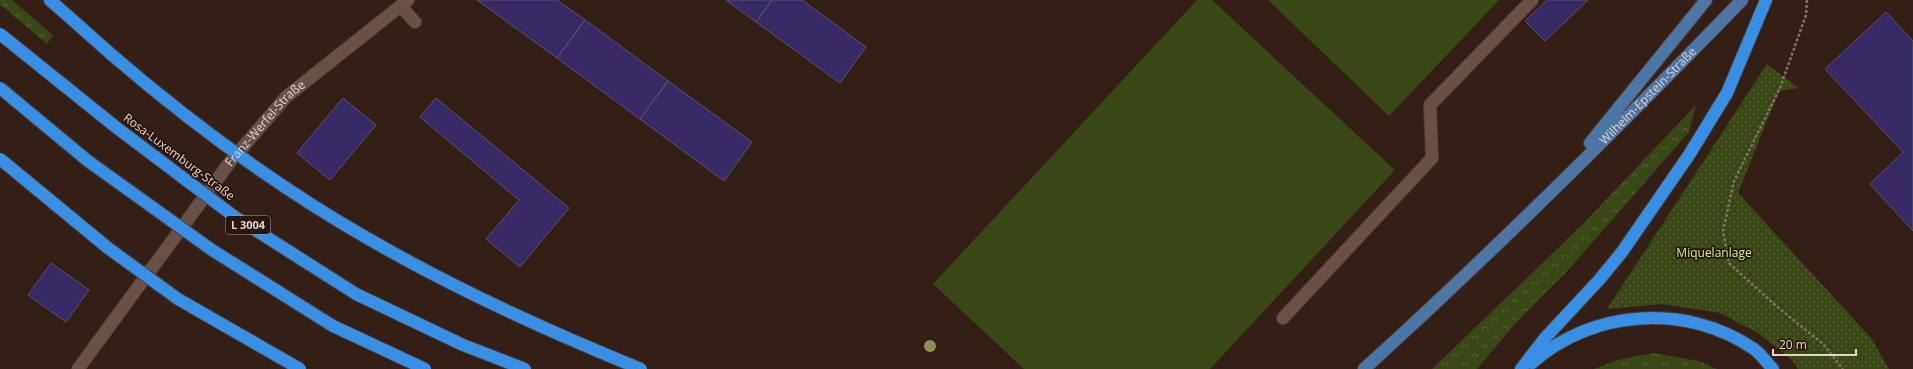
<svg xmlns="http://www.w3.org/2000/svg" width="1913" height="369" font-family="'Open Sans',sans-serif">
	<defs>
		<pattern id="grass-tufts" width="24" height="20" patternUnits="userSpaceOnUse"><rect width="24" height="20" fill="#384714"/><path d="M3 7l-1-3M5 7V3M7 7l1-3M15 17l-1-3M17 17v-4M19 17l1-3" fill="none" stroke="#546135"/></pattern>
		<pattern id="forest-crowns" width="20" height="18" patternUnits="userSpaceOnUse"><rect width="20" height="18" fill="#384714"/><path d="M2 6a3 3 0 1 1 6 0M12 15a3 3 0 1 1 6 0" fill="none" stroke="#546135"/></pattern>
		<pattern id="park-dots" width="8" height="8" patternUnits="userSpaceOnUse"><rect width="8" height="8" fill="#384714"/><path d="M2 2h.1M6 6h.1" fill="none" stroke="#546135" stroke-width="1.8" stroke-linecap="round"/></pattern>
	</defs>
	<rect width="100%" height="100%" fill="#341f17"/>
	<path fill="url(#grass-tufts)" d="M0 0H12L53 35 47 44 0 4Z"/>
	<path fill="url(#forest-crowns)" d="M1696 105 1689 132 1570 268 1515 324 1477 369H1432L1582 225Z
		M1654 353 1699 361 1717 369H1594L1617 360Z"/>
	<path fill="url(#park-dots)" d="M1767 64 1799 88 1779 91 1738 193 1872 339 1889 369H1798L1792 360 1758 333 1720 313 1662 304 1607 309Z"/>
	<path fill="#384714" d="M1197 0H1212L1395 170 1210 369H1024L933 284Z
		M1268 0H1499L1389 116Z"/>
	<path fill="#362966" stroke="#57546a" d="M477 0H557L585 20 557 58Z
		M726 0H772L756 22Z
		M772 0H802L866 47 840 83 756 22Z
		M1547 0H1588L1545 41 1525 21Z
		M1886 12 1913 41V231L1870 184 1903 152 1825 69Z
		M585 20 668 81 640 119 557 58Z
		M668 81 752 142 724 181 640 119Z
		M343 98 376 125 330 180 297 153Z
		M436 98 569 208 520 267 486 239 519 200 420 117Z
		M51 263 89 290 66 322 28 295Z"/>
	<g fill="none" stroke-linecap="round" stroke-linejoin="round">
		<defs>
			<g id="minor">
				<path d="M401 6 415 22"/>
				<path d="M1283 318 1432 158 1430 105 1532 0"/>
				<path id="s1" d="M78 369 230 162 286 97 408 0"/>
			</g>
			<g id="major">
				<path d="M1590 143 1706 0"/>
				<path id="s2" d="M1364 369C1494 251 1620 126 1742 0"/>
			</g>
			<path id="highway" d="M50 0 112 55
				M1532 363C1592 309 1688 303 1754 349 1761 354 1767 363 1773 369
				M1521 369 1545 338 1599 280 1622 252 1689 155 1727 93 1766 0"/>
		</defs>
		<use href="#minor" stroke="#4e3d37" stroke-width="14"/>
		<use href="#major" stroke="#4e3d37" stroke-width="14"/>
		<use href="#highway" stroke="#4e3d37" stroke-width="14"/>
		<path stroke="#816f68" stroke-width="2.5" stroke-dasharray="3 2" stroke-linecap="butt" d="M1807 0 1806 15 1780 88 1734 181 1723 231 1729 263 1775 305 1823 344 1843 369"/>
		<use href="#minor" stroke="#6a5148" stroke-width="12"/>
		<use href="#major" stroke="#4c76a5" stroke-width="12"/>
		<use href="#highway" stroke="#388fe3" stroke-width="12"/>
		<defs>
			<path id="highway-bridge" d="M0 34 117 128 235 217 356 294 463 345 525 369
				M112 55C191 123 276 186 367 238 455 289 547 331 641 369
				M0 88 88 161 212 250 333 326 425 369
				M0 159 108 248 178 299 300 369"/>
		</defs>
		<use href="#highway-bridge" stroke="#4e3d37" stroke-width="14" stroke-linecap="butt"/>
		<use href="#highway-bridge" stroke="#388fe3" stroke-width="12"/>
	</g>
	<circle fill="#889156" cx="930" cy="346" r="6"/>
	<g text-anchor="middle" stroke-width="3.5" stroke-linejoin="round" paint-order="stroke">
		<rect fill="#29160e" stroke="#a99a93" stroke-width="1" x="226" y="216" width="44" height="18" rx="3"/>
		<g font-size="11" font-weight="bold" fill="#e0d2cc">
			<text x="248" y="229">L 3004</text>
		</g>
		<g font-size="12" fill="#e0d2cc" stroke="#29160e">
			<text dy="4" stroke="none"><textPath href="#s2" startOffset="394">Wilhelm-Epstein-Straße</textPath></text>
			<text dy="4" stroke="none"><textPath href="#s1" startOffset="309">Franz-Werfel-Straße</textPath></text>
			<text transform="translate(179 157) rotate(37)" y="4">Rosa-Luxemburg-Straße</text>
		</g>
		<g font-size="12" fill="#ccee89" stroke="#29160e">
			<text x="1714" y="257">Miquelanlage</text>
		</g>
	</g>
	<path d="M1773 349v6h83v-6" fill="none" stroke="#e0d2cc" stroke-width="2"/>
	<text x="1779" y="349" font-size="12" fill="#e0d2cc" stroke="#29160e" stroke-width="3" paint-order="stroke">20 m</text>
</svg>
